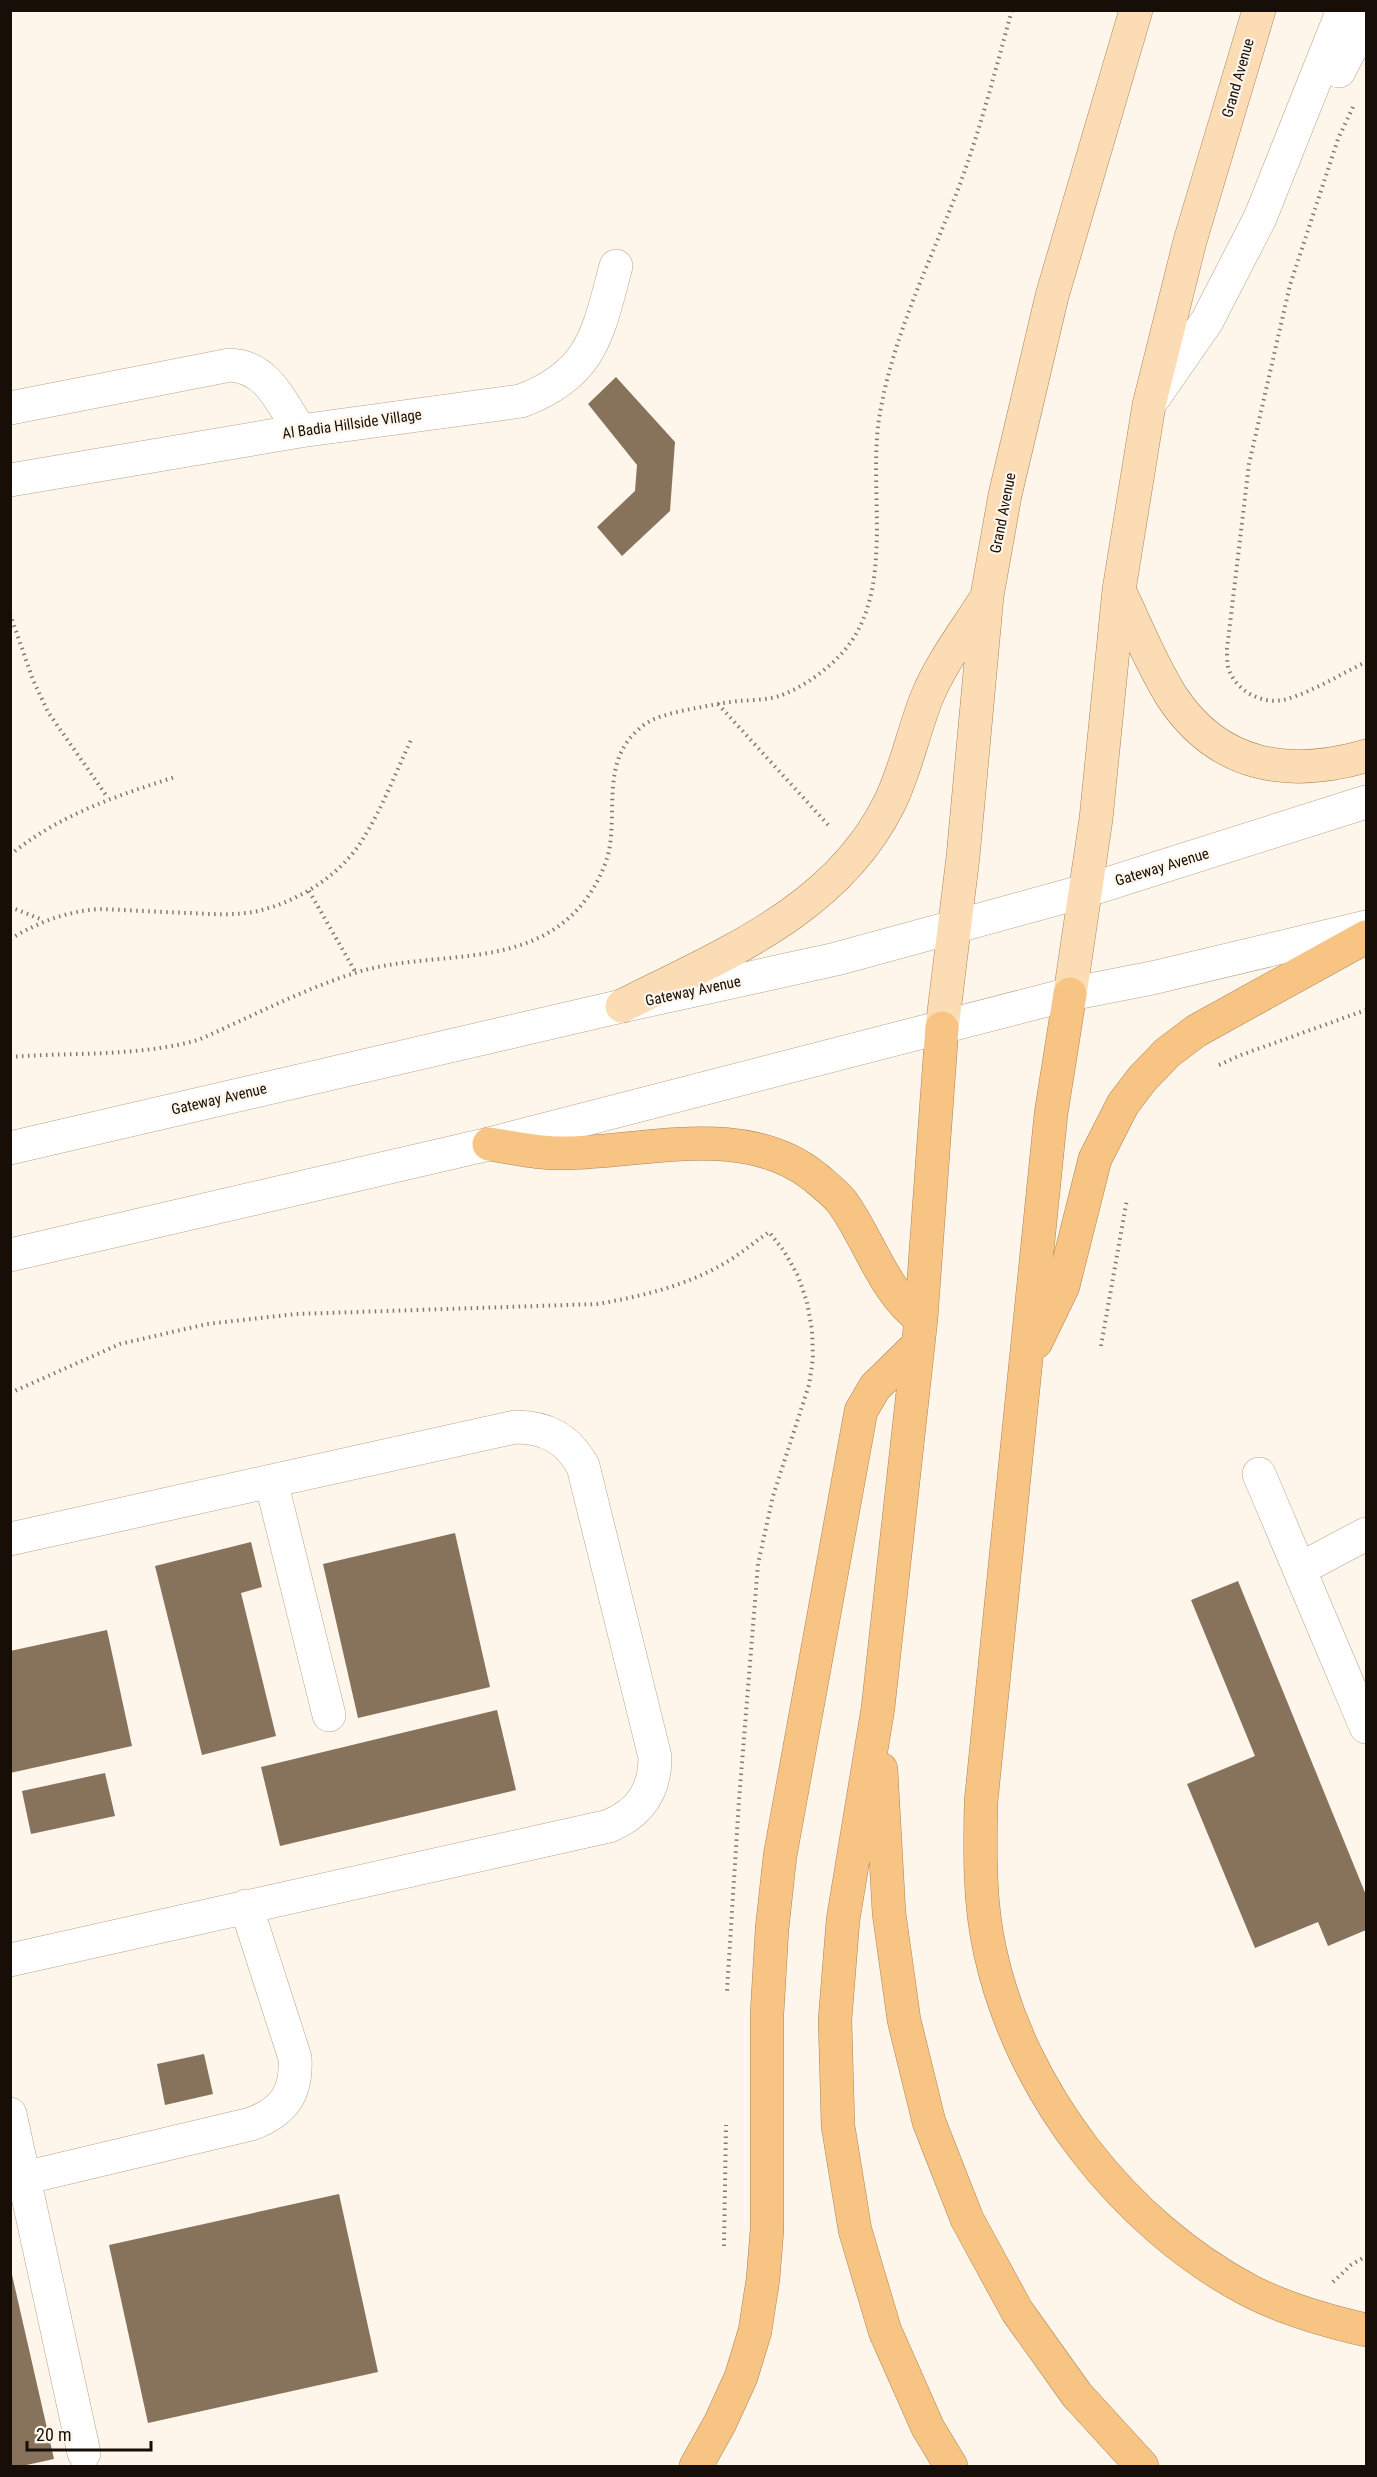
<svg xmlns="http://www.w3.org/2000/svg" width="1377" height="2477" font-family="'Roboto Condensed',sans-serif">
	<rect width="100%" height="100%" fill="#fef5eb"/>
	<path fill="#87735c" d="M616 377 675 442 670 511 622 556 597 527 635 491 637 465 588 404Z
		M455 1533 490 1687 358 1718 323 1564Z
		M251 1542 262 1587 241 1593 276 1736 202 1755 155 1566Z
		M1238 1581 1366 1895V1930L1328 1946 1318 1922 1255 1948 1187 1784 1255 1756 1191 1600Z
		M107 1630 132 1746 10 1773V1651Z
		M497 1710 516 1790 280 1846 261 1767Z
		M105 1773 115 1816 31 1834 22 1791Z
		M204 2054 213 2094 165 2105 157 2064Z
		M339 2194 378 2372 148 2423 109 2245Z
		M10 2266 54 2459 22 2466H10Z"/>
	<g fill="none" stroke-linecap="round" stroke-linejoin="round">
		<defs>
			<path id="minor" d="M1339 71 1366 19
				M1150 403 1207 321 1260 218 1343 10
				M10 408 230 365C268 367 281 402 300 431
				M10 480 300 431 521 401C593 374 598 333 616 266
				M10 1148 622 1006 836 959 1085 891 1366 802
				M10 1255 489 1144 1070 994 1152 978 1366 927
				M1259 1474 1366 1727
				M271 1481 329 1715
				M10 1539 515 1427C546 1427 567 1438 583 1466L655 1757C655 1791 640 1813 609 1826L10 1960
				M1300 1569 1366 1534
				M10 2114 84 2453
				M24 2178 251 2124C284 2112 297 2093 295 2058L246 1906"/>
			<path id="major" d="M1119 590C1136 625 1151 664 1172 697 1219 768 1289 778 1366 756
				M1070 994 1096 819 1119 590 1149 405 1190 241 1259 10
				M622 1006C722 955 836 911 889 804 906 770 913 732 927 697 941 663 964 633 983 603
				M942 1028 963 857 987 596 1005 495 1052 296 1136 10"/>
			<path id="highway" d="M1070 994 1051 1114 981 1802C980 1852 979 1902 990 1951 1020 2091 1124 2225 1250 2291 1287 2310 1327 2321 1366 2330
				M942 1028 921 1319 878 1708 843 1920 835 2020 838 2126 855 2230 885 2331 928 2428 951 2466
				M489 1144C515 1148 540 1154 566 1153 647 1152 745 1121 815 1177 824 1185 835 1193 842 1202 869 1239 883 1291 921 1319
				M1036 1342 1063 1286 1095 1159 1123 1104 1142 1079 1167 1053 1196 1031 1366 937
				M881 1769 889 1913 904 2020 929 2122 967 2219 1017 2311 1077 2395 1142 2466
				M696 2466 720 2423 741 2377 755 2331 763 2279 767 2230V2014L772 1929 780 1856 861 1411 875 1387 917 1346"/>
		</defs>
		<use href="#minor" stroke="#b9a48b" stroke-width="34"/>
		<use href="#major" stroke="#a98558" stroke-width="34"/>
		<use href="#highway" stroke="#a98558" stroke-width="34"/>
		<path stroke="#827a71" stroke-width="4" stroke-dasharray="1.5 4.5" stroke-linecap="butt" d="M1353 107 1338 139 1290 285 1249 464 1227 649C1227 654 1227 661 1228 667 1235 691 1263 706 1287 699 1314 691 1341 674 1366 662
			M10 614 33 680 48 712 108 798
			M718 704 830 827
			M10 855C59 815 116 796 175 777
			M309 891 356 973
			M10 907 43 920
			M10 939C39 922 65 912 98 909 128 910 159 912 189 913 212 914 236 916 258 911 299 901 342 875 364 837 383 807 396 771 412 738
			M10 1057C73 1052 137 1057 198 1040 251 1017 303 989 358 972 430 950 521 970 577 910 592 894 604 872 609 851 617 810 602 761 638 730 651 717 669 714 686 710 703 707 720 703 738 701 752 700 769 700 782 695 805 686 827 670 843 652 896 592 868 493 879 419 892 336 931 261 960 184 981 127 996 68 1012 10
			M1219 1065 1241 1055 1366 1010
			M1101 1346 1127 1199
			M10 1393 120 1344 207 1324 296 1314 597 1304C644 1296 689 1285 730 1260 744 1251 756 1241 769 1232L784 1251 798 1276 807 1302 812 1330 813 1358 809 1385 773 1496 758 1564 739 1800 727 1991
			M724 2246 726 2125
			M1333 2282 1351 2265 1366 2256"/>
		<use href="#minor" stroke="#fff" stroke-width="33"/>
		<use href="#major" stroke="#fbdcb5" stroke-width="33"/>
		<use href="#highway" stroke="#f8c483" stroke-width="33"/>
	</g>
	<g text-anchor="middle" stroke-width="4.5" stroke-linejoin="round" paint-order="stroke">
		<g font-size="15" fill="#170f07" stroke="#fef5eb">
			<text transform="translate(1238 78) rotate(-74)" y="5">Grand Avenue</text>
			<text transform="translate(352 424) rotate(-8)" y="5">Al Badia Hillside Village</text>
			<text transform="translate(1003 513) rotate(-79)" y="5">Grand Avenue</text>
			<text transform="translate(1162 867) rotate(-17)" y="5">Gateway Avenue</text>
			<text transform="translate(693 991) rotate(-12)" y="5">Gateway Avenue</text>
			<text transform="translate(219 1099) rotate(-13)" y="5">Gateway Avenue</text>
		</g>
	</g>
	<rect width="1377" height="2477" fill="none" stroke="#170f07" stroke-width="24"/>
	<path d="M27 2441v9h124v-9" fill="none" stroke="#170f07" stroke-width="3"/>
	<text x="36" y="2441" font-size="18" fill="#170f07" stroke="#fef5eb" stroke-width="4.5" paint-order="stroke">20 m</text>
</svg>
